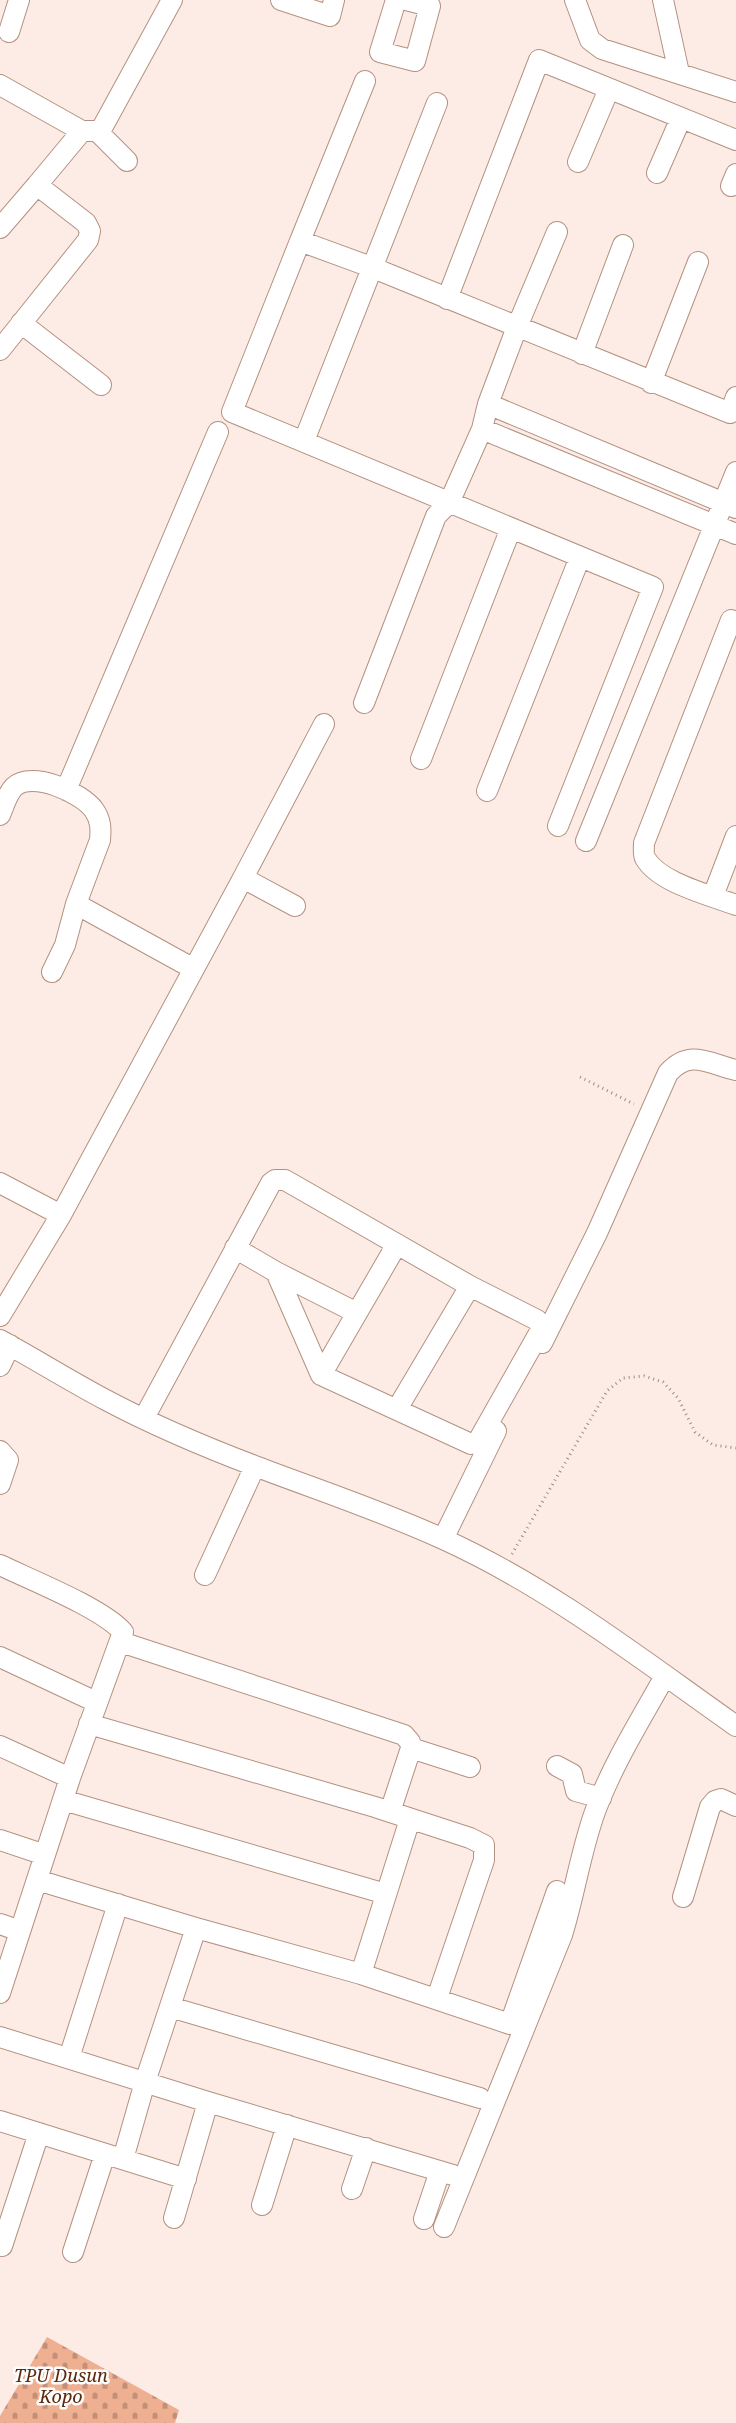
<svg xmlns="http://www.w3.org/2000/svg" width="736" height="2423" font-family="'Noto Serif',serif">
	<defs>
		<pattern id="cemetery-stones" width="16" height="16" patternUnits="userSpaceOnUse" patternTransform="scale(1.25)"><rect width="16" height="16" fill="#efb092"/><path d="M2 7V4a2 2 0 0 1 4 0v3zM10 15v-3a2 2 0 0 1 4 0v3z" fill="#c39077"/></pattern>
	</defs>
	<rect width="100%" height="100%" fill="#fcece5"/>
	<path fill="url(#cemetery-stones)" d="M47 2337 179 2410 175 2423H0V2416Z"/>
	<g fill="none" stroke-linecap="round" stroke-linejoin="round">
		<defs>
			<path id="minor" d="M281 0 330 16 334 0
				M396 0 380 52 415 61 430 6 406 0
				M575 0 590 40 602 49 736 92
				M663 0 679 73
				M9 32 19 0
				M365 81 300 241 371 267 730 413 736 397
				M0 85 82 131H97L102 128 172 0
				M97 131 127 161
				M578 162 609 89
				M657 173 681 118
				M731 186 736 174
				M0 228 37 185
				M300 241 232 412 653 587 558 826
				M447 299 539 60 736 140
				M21 323 101 385
				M0 350 88 240 90 231 86 223 37 185 82 131
				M582 354 623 245
				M651 383 698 262
				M488 404 736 508
				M482 429 736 534
				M304 441 437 103
				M736 622 731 620 644 843C644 848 643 854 645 858 659 883 710 895 736 905
				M364 703 436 516 449 503 482 429 488 404 517 327 557 232
				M421 759 511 528
				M66 790 218 432
				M487 791 580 557
				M0 815C4 806 7 794 14 787 32 770 82 793 94 810 101 820 101 829 100 840L76 904 65 945 52 972
				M586 841 736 472
				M243 878 324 724
				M713 896 736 836
				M76 904 194 969
				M0 1183 61 1215
				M276 1272 357 1313
				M0 1316 61 1215 243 878 295 906
				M0 1340C35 1359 70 1381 106 1400 153 1425 205 1447 255 1466 318 1490 382 1511 443 1539 549 1587 641 1659 736 1726
				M542 1343 597 1233 668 1073C690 1049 707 1063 736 1070
				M0 1366 10 1345
				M321 1375 397 1244
				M397 1409 470 1286
				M144 1418 271 1183 275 1180H285L470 1286 537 1320 542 1328 477 1443 471 1444 321 1375 276 1272 235 1248
				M0 1451 8 1460 0 1484
				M443 1539 496 1431
				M0 1565C31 1580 102 1608 123 1632L70 1778 0 1993
				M205 1575 255 1466
				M121 1642 404 1735 410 1742 411 1748 390 1812
				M0 1657 96 1702
				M89 1724 375 1807 470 1838 484 1845V1860L437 1998
				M0 1746 70 1778
				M411 1748 470 1767
				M557 1766 572 1774 576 1791 601 1798
				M63 1800 386 1894
				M0 1840 45 1855
				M37 1880 196 1928 361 1974 510 2024 557 1891
				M683 1897 710 1807 715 1801 721 1799 736 1806
				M0 1924 20 1931
				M361 1974 410 1819
				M170 2007 480 2098
				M0 2037 208 2102 453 2175
				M69 2058 118 1904
				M0 2121 186 2179
				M123 2159 145 2082 196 1928
				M352 2189 366 2148
				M262 2205 287 2125
				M174 2218 208 2102
				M424 2219 440 2171
				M444 2227 562 1935C575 1893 581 1849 596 1809 614 1762 641 1719 665 1676
				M2 2246 39 2133
				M73 2252 105 2154"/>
		</defs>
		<use href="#minor" stroke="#b49180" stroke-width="22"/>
		<path stroke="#9c8d86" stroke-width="3" stroke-dasharray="1 4" stroke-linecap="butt" d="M580 1077 634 1104
			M512 1554 607 1391 623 1378 644 1376 663 1382 678 1398 695 1432 713 1445 736 1448"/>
		<use href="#minor" stroke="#fff" stroke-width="20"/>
	</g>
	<g text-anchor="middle" stroke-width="5" stroke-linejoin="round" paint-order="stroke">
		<g font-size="18" font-style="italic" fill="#5c290c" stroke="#fdfdfd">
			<text x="61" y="2382">TPU Dusun<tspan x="61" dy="21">Kopo</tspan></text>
		</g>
	</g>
</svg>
